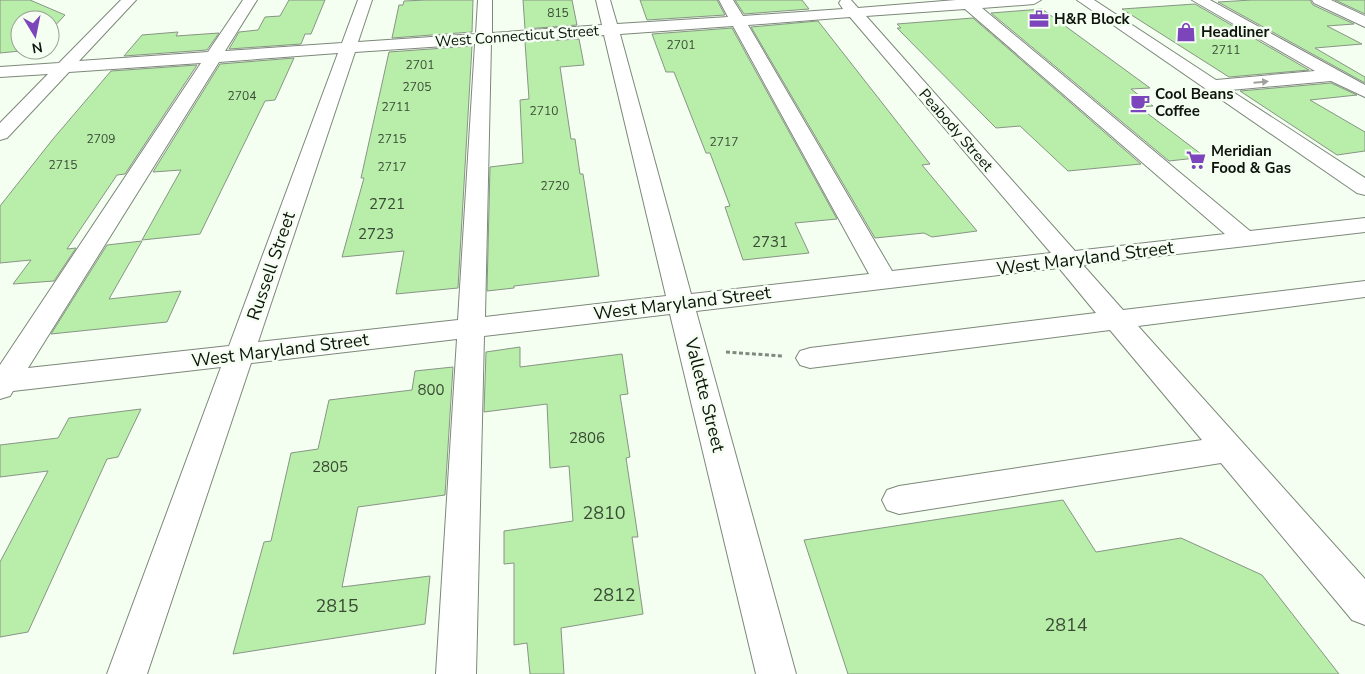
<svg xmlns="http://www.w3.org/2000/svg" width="1365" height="674" font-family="'Nunito Sans',sans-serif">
	<rect width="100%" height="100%" fill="#f4fff1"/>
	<path fill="#b8edaa" stroke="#889585" d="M0 0H30L65 15 50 31V20H20V50H31L0 53Z
		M289 0H325L311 34H305L301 44 229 49 239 32 258 30 265 17 280 16Z
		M426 0H473L472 32 392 38 399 5H403L404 1Z
		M523 0H572L577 25 525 29Z
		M640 0H717L725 15 647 20Z
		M735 0H802L809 9 744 14Z
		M1252 0H1310L1313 5 1354 24 1327 26 1362 44 1315 48 1365 77V83L1218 2Z
		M1335 0H1365V14Z
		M1195 4 1309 70 1229 77 1122 9Z
		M1042 9 1150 88 1131 89 1153 106 1139 107 1205 157 1169 161 991 13Z
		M973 18 1141 164 1068 171 1020 126 996 128 897 28H901L897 24Z
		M818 21 930 164 922 165 977 231 932 237 924 233 875 238 751 27Z
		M732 28 837 219 795 223 809 253 743 260 725 207 730 206 710 153H706L674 72H666L652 34Z
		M178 32 176 36 219 33 207 50 124 56 142 35Z
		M579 39 584 65 560 67 571 139H575L580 174H583L599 276 514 286V288L487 291 490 167 523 163 520 100 529 99 525 42Z
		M472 46 458 288 396 294 404 251 342 257 364 178H361L389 52Z
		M294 58 275 100 265 101 200 234 142 240 181 170 153 172 220 64Z
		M197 65 125 174 117 175 67 249 76 248 54 281 13 284 31 260 0 263V206L53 139 111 71Z
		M1331 83 1357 95 1310 100 1365 132V151L1337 155 1240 91Z
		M142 241 109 299 181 291 167 322 51 334 107 245Z
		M520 347V367L622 354 628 394 620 395 630 457 626 458 638 537H632L643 614 561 628 564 674H530L527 643 514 645V563L504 564V531L573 521 569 466 550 468 547 404 484 412 486 352Z
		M453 367 445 495 358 507 342 587 430 576 425 624 233 654 264 542 271 541 291 453 318 449 329 400 412 390 415 371Z
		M141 409 118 457 107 459 28 632 0 637V562L48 471 0 477V445L58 438 69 418Z
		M1063 500 1096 552 1181 538 1262 575 1339 674H848L804 540Z"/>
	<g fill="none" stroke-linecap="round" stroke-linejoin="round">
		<defs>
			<path id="minor" d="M121 0H136L79 61 208 52 243 0H257L225 51 342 43 358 0H372L358 42 476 34 478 0H492V33L602 25 596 0H610L617 24 728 17 719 0H733L743 16 843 9 839 3 841 0H851L858 8 956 0H1041L1034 4 982 8 1250 231 1365 218V232L1083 265 1123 310 1365 281V297L1138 326 1365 579V625L1352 620 1221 463 899 514 887 510 882 500 887 490 899 486 1202 440 1110 330 810 368 800 365 796 358 800 351 810 348 1096 313 1059 268 696 311 796 674H756L670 314 484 336 476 674H436L457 339 251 363 147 674H107L221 367 13 391 10 396 0 399V365L201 63 69 72 7 138 0 140V123L48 74 0 77V67L59 63ZM965 9 1225 234 1075 251 866 16ZM850 17 1051 253 892 271 748 25ZM733 26 869 274 691 294 620 34ZM604 35 666 296 485 317 491 43ZM475 44 458 320 258 342 355 52ZM338 53 229 346 28 368 219 62Z
				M1077 0H1094L1216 80 1315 71 1192 0H1210L1365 85V97L1331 81 1230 90 1365 178V195L1357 193Z
				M1312 0H1331L1365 16V27L1314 3Z"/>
		</defs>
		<use href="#minor" stroke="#7c8879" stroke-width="2"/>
		<path stroke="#81897f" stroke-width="3" stroke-dasharray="4 2.5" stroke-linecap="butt" d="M726 352 782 356"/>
		<use href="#minor" fill="#fff" fill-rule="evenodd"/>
	</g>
	<defs><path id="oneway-solid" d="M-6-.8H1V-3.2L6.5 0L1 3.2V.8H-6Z" transform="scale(1.25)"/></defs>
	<use fill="#9fa19e" href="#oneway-solid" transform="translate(1261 82) rotate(-5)"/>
	<defs>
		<symbol id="office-bare" viewBox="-9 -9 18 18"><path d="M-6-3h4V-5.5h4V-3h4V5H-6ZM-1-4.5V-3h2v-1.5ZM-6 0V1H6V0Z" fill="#7c45bc" stroke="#f4fff1" stroke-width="2.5" paint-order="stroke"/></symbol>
		<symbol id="shop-bare" viewBox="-9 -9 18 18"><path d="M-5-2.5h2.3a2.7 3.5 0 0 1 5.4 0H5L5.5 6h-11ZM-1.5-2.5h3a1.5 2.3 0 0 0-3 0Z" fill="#7c45bc" stroke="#f4fff1" stroke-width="2.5" paint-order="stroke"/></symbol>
		<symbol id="cafe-bare" viewBox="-9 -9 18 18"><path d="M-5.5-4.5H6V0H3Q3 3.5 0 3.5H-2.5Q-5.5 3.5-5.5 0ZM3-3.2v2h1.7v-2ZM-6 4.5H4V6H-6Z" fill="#7c45bc" stroke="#f4fff1" stroke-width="2.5" paint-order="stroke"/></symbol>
		<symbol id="supermarket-bare" viewBox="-9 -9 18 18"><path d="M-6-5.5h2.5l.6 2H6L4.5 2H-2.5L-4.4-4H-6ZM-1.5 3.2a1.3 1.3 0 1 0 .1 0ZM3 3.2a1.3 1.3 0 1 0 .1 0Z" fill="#7c45bc" stroke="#f4fff1" stroke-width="2.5" paint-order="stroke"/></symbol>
	</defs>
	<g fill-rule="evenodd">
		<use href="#office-bare" x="1025" y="5" width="28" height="28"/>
		<use href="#shop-bare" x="1172" y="18" width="28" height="28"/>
		<use href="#cafe-bare" x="1126" y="89" width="28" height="28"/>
		<use href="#supermarket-bare" x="1182" y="146" width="28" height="28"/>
	</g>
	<g text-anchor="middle" stroke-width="5" stroke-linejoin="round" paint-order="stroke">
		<g font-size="12" fill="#394a34">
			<text x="558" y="17">815</text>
			<text x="681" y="49">2701</text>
			<text x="1226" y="54">2711</text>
			<text x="420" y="69">2701</text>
			<text x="417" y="91">2705</text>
			<text x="242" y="100">2704</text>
			<text x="396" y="111">2711</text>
			<text x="544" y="115">2710</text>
			<text x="101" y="143">2709</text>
			<text x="392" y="143">2715</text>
			<text x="724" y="146">2717</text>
			<text x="63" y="169">2715</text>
			<text x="392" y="171">2717</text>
			<text x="555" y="190">2720</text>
		</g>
		<g font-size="15" font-weight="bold" fill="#0f130d" stroke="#f4fff1" text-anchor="start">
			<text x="1054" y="24">H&amp;R Block</text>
			<text x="1201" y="37">Headliner</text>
			<text x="1155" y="99">Cool Beans<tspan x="1155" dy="17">Coffee</tspan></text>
			<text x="1211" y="156">Meridian<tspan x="1211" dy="17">Food &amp; Gas</tspan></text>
		</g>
		<g font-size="15" fill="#0f130d" stroke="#f4fff1">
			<text transform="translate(517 36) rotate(-4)" y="5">West Connecticut Street</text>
			<text transform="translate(956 130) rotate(49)" y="5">Peabody Street</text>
		</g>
		<g font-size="15" fill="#394a34">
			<text x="387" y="209">2721</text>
			<text x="376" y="239">2723</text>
			<text x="770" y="247">2731</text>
			<text x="431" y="395">800</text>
			<text x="587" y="443">2806</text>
			<text x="330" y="472">2805</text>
		</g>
		<g font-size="18" fill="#0f130d" stroke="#f4fff1">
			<text transform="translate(1085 258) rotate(-7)" y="6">West Maryland Street</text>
			<text transform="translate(271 266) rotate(-71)" y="6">Russell Street</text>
			<text transform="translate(682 303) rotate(-7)" y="6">West Maryland Street</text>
			<text transform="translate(280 350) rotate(-7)" y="6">West Maryland Street</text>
			<text transform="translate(705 395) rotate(76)" y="6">Vallette Street</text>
		</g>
		<g font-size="18" fill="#394a34">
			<text x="604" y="519">2810</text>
			<text x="614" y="601">2812</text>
			<text x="337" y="612">2815</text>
			<text x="1066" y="631">2814</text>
		</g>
	</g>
	<g transform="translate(35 35) rotate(170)"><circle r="24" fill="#f4fff1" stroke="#98a196"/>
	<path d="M0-4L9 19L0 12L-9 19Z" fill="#7c45bc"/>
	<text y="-8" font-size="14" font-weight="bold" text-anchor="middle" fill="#0f130d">N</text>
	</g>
</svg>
